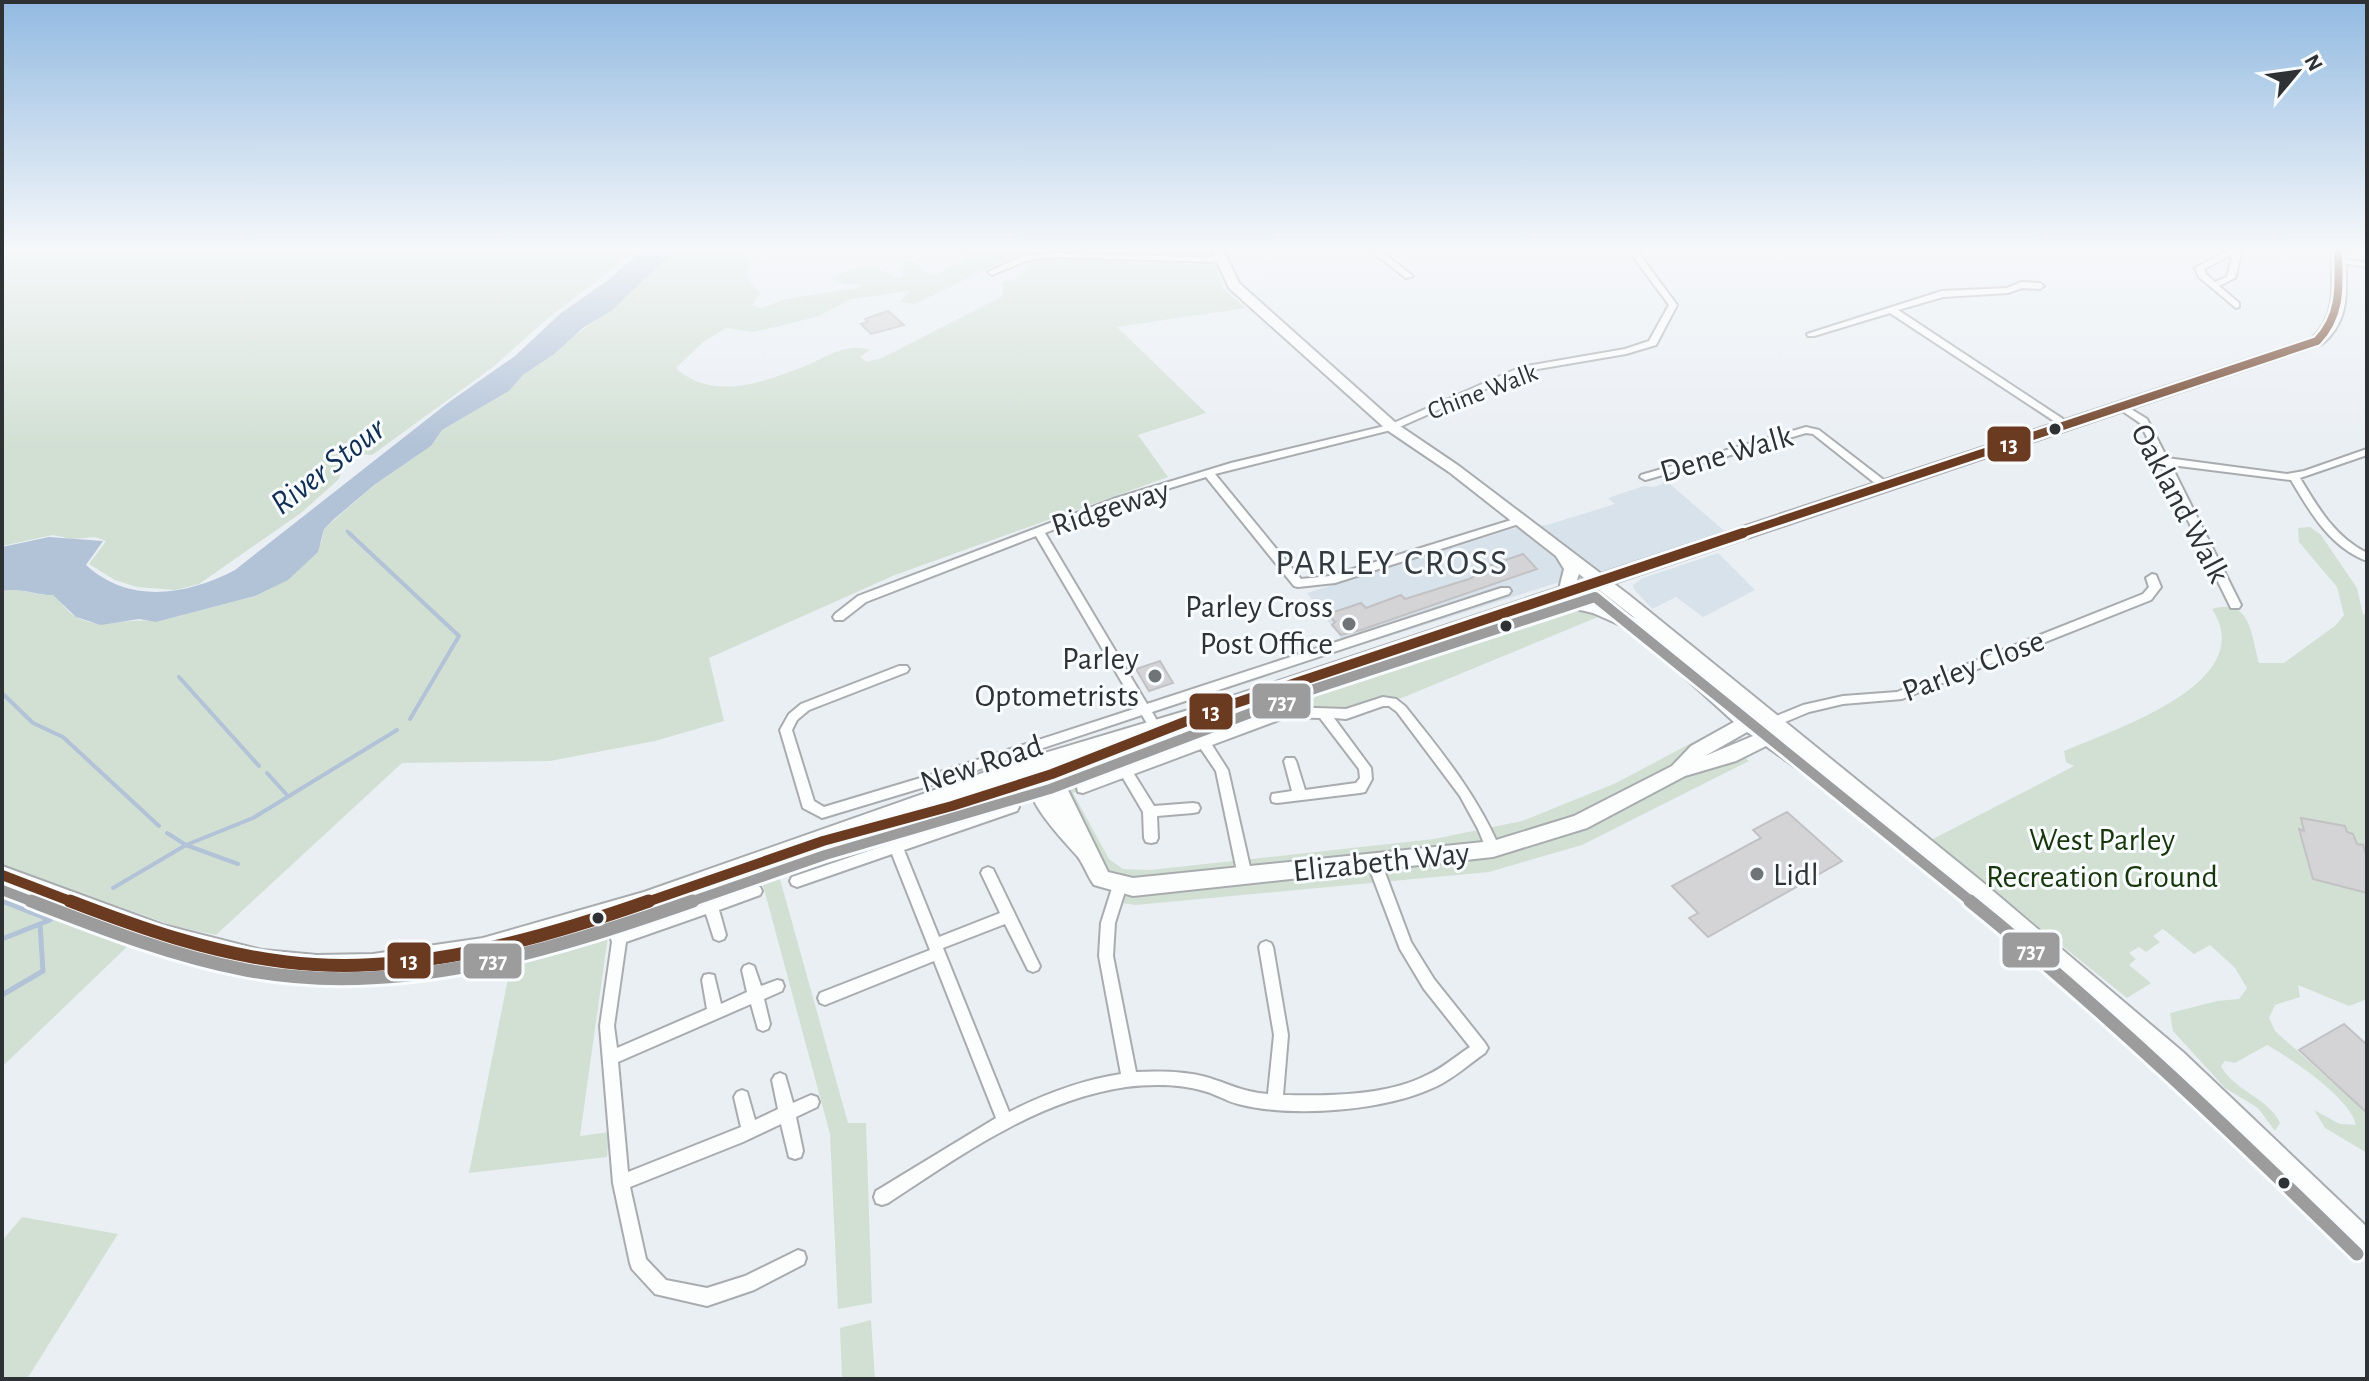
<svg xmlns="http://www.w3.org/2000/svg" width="2369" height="1381" font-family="'Alegreya Sans',sans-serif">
	<rect width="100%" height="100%" fill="#eaeff4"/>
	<path fill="#d8e2ea" d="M1664 479 1728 534 1633 564 1566 580 1349 649 1307 593 1522 526 1547 525 1609 506 1615 504 1608 498 1644 486 1654 487 1662 484Z
		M1718 553 1755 590 1703 617 1676 597 1652 609 1634 589 1633 585 1643 578Z"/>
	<path fill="#d2e0d4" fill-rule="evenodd" d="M2 251H635L547 319 493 367 372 455 360 454 342 466 339 479 301 513 199 584 175 590 137 587 115 580 89 564 106 541 95 537 72 539 53 535 2 546Z
		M675 251H749C746 268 745 281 760 293L752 305 762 308 786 299 857 288 864 284H844L832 279C849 265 879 264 896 278L904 276 900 269 905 262 914 261 927 274H939L962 261 960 251H1211L1223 289 1246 308 1117 327 1206 413 1138 435 1168 477 895 575 709 658 724 721 655 741 550 761 402 763 216 935 174 926 2 865V591C19 587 35 596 53 595 61 601 67 612 76 617 102 631 128 616 156 622L255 596 321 543 324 529 374 485 431 446 442 430 509 391 523 375 631 293 633 287 641 284ZM1002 262 1033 263 1015 280 1003 282V296L882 358 867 362 860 357 870 350C846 342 827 357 805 366 764 382 713 402 676 368L703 342 726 328 753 332 776 327 819 316 851 299 910 291 900 302 915 304Z
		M2310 527 2321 535 2357 588 2363 615 2367 613V999L2349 1006 2298 985 2300 997 2275 1005 2269 1018 2275 1031 2367 1113V1153L2325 1128 2314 1110 2340 1124 2356 1125C2350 1098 2292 1059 2267 1045L2235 1063 2225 1061 2221 1066C2234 1091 2268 1097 2280 1123L2275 1131 2258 1108 2225 1088 2173 1031 2170 1013 2217 1001 2239 999 2247 988 2235 968 2210 945 2194 954 2163 929 2153 936 2160 942 2146 952 2139 947 2129 953 2136 959 2129 965 2151 983 2127 998 1931 840 2074 766 2066 762 2064 751C2112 730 2261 683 2212 609 2252 597 2251 637 2259 663H2284L2336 625 2344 615 2337 587 2299 542 2298 528Z
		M1560 609 1603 615 1392 702 1346 714 1286 712 1073 793 1109 859 1123 869 1150 870 1434 839 1522 821 1616 783 1725 725 1732 732 1681 769 1739 752 1749 761 1582 845 1489 872 1136 905 1114 902 1119 885 1108 883 1052 779 1426 652 1476 636 1491 639 1521 628 1529 618Z
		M778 872 848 1123H866L872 1303 838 1309 830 1134 761 878Z
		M2 893 132 942 2 1067Z
		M609 929 580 1136 609 1132 607 1157 469 1173 512 959Z
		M22 1217 118 1234 27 1379H2V1241Z
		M871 1320 875 1379H842L840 1328Z"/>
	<path fill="#b2c2d7" d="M641 251H675L611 311 584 327 554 354 523 375 509 391 442 430 431 446 374 485 333 520 324 529 318 552 288 580 255 596 156 622 139 619 101 625 76 617 53 595C35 595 19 587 2 591V547L49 537 103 541 86 565C130 605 187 595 235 570L449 402 515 356 561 313 607 281Z"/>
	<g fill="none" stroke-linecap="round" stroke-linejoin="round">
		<path stroke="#b2c2d7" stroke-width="3" d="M347 531 352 535"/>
		<path stroke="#b2c2d7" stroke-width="4" d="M349 533 459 636 410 719
			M179 677 259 766
			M2 693 33 723 63 737 159 826
			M267 773 287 795
			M167 833 186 845 238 864
			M113 888 186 845 253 818 397 730
			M2 901 8 903"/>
		<path stroke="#b2c2d7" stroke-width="5" d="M2 901 48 919
			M2 939 50 920
			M2 995 43 971 40 924"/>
	</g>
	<path fill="#d4d4d6" stroke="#c2c2c4" stroke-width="2" d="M888 311 904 325 871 334 861 324 868 322 865 319Z
		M1523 554 1537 569 1361 630 1341 635 1332 625 1335 622 1328 614 1361 603 1366 608 1401 595 1405 599 1469 579 1493 567 1491 565Z
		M1160 661 1173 683 1149 691 1136 669Z
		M1787 812 1842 861 1708 937 1689 918 1698 913 1672 886 1761 838 1753 830Z
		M2301 818 2345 826 2347 832 2353 834 2357 844 2363 845 2367 858V893L2313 879 2299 829 2304 831Z
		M2344 1024 2367 1045V1113L2299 1050Z"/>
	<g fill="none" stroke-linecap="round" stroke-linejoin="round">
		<defs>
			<path id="street" d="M1371 251H1381L1413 276 1406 278Z
				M1629 251H1637L1677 305 1656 345 1626 354 1526 371 1395 429 1215 474 1301 579 1330 576 1521 517 1525 518 1526 520 1525 522 1335 583 1298 587 1294 586 1206 477 1121 503 1045 533 1147 704 1501 588H1509L1511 591 1509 594 1152 712 1166 736 1164 739H1156L1142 715 938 783 822 818 803 808 780 730 789 714 801 704 899 666H907L909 669 907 672 809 710 797 720 792 730 814 801 824 807 937 773 1137 708 1036 536 866 602 843 620H835L833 617 835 614 858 596 1113 499 1231 463 1389 425 1521 367 1625 349 1649 341 1669 305Z
				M2226 251H2242L2235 278 2219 286 2239 303V307L2236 308 2199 277 2195 268ZM2233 254 2227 277 2215 282 2206 274 2204 269Z
				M1057 253 1220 258 1224 260 1220 262 1057 257 1028 260 992 275 988 272 1023 256Z
				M2335 258 2367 263V267L2335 262Z
				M2021 282 2040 283 2044 286 2040 289 2022 288 2008 293 1943 297 1898 310 2069 423V427H2063L1890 313 1814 336H1808L1807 334 1942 291 2007 288Z
				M2121 403 2147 419 2167 458 2287 474 2304 471 2367 449V455L2300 478C2318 508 2335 537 2367 553V561C2330 547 2310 512 2291 480L2171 465 2241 605 2239 608H2231L2140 423 2118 408 2116 406Z
				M1806 427 1819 430 1889 484V488H1881L1813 434 1806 433 1649 479 1645 480 1640 477 1641 475Z
				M2152 574 2156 575 2161 587 2151 600 1902 699 1843 704 1809 712 1773 727 1769 725 1767 722 1769 719 1803 705 1843 696 1897 692 2143 594 2149 587 2146 578Z
				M1383 697 1396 699 1405 706C1441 751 1477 795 1500 849L1498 853 1493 854 1488 853 1478 829 1460 796 1397 712 1389 706H1383L1346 719 1334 718 1371 768 1372 779 1365 792 1360 793 1277 803 1272 802 1271 798 1272 794 1292 791 1284 761 1286 758H1294L1296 761 1305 790 1356 783 1360 778 1359 769 1320 718 1287 717 1212 745 1228 770 1252 876 1250 880 1245 882 1240 880 1238 876 1216 771 1201 749 1134 774 1154 806 1193 803 1198 804 1200 808 1198 812 1193 813 1157 816 1158 838 1156 842 1151 843 1146 842 1144 838 1143 812 1123 778 1083 793 1078 792 1077 788 1078 784 1286 707 1346 709Z
				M1012 802 1017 803 1019 807 1017 811 904 850 939 937 1000 913 981 873 983 869 988 867 993 869 1040 966 1038 970 1033 972 1028 970 1005 924 943 948 1009 1112C1045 1094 1081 1080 1121 1074L1099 956 1101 923 1113 885 1115 881 1120 879 1125 881 1127 885 1115 923 1113 956 1136 1072C1159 1071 1184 1071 1206 1077 1230 1084 1242 1092 1268 1094L1274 1035 1259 947 1261 943 1266 941 1271 943 1273 947 1288 1035 1283 1095C1327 1096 1387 1096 1427 1075 1443 1068 1456 1056 1470 1047L1424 989 1400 949 1367 862 1369 858 1374 856 1379 858 1381 862 1411 942 1434 979 1485 1043 1488 1048 1485 1053C1469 1064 1453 1079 1435 1087 1385 1111 1292 1118 1238 1104 1226 1101 1216 1094 1204 1091 1180 1084 1151 1084 1126 1087 1037 1100 961 1155 888 1203L882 1205 876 1203 874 1197 876 1191 996 1118 934 961 825 1005 820 1003 818 998 820 993 930 950 892 854 797 887 792 885 790 881 792 877Z
				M755 885 760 887 762 891 760 895 719 910 726 935 724 939 719 941 714 939 706 914 626 942 614 1026 617 1048 707 1009 702 980 704 975 709 974 714 975 721 1004 747 992 742 970 744 966 749 964 754 966 761 986 777 980 782 981 784 986 782 991 764 999 770 1024 768 1029 763 1031 758 1029 751 1004 618 1062 628 1172 741 1127 734 1097 737 1092 742 1090 747 1092 755 1120 778 1109 772 1080 775 1075 780 1073 785 1075 793 1103 811 1095 817 1097 819 1102 817 1107 796 1117 803 1151 801 1157 795 1159 789 1157 781 1124 743 1142 630 1187 646 1259 666 1280 707 1288 745 1276 798 1250 804 1252 806 1258 804 1264 754 1290 707 1306 655 1294 632 1269 630 1263 613 1183 600 1026 612 942 611 939 619 905 624 903 629 905 631 909 628 929Z"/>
			<path id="secondary" d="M1212 251H1224L1239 283 1397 424 1459 466 1629 595 1980 880 2183 1052 2367 1227V1257L2358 1253 2167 1066 1966 892 1830 779 1822 783 1815 781 1766 746 1736 761 1685 776 1587 828 1493 857 1133 896 1094 885C1088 877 1084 865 1078 857 1060 836 1014 792 1029 760H1043L1065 784 1108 872 1133 878 1493 841 1574 816 1672 766 1691 746 1734 722 1634 631 1593 613 1547 602 1545 598 1553 592 1603 604 1635 618 1579 574 1574 589H1562L1560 585 1564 569 1556 556 1449 472 1387 430 1229 288ZM1747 732 1753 736 1705 756Z"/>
			<path id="primary" d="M2331 251H2345C2346 287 2352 319 2322 344 1959 467 1596 590 1232 712 1166 734 1099 750 1033 773 909 815 787 862 664 905 568 937 469 971 367 975 236 980 121 931 2 885V866L163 925 262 950 317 955 373 954 483 938 644 892 1011 763 1212 703 2312 338C2338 315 2332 283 2331 251Z"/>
		</defs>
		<use href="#street" stroke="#a9acaf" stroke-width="4"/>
		<use href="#secondary" stroke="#a9acaf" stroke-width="4"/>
		<use href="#primary" stroke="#a9acaf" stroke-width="4"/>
		<use href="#street" fill="#fcfdfd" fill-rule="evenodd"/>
		<use href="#secondary" fill="#fcfdfd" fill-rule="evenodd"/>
		<use href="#primary" fill="#fcfdfd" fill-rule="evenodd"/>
		<defs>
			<path id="bus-1-far2" d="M1737 535 2317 341C2342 315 2339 285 2338 251"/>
			<path id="bus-1-far1" d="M2 875 75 903
				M644 903 823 841 952 806 1052 774 1215 710 1743 533"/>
			<path id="bus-1" d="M70 901C140 928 211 953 286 962 408 977 535 941 649 901"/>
			<path id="bus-2-far1" d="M2 890 36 903
				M687 903 825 855 1050 789 1314 689 1595 597 1973 903"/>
			<path id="bus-2" d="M31 901C101 928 172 956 246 970 398 999 550 951 693 901
				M1970 901C2106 1011 2232 1132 2357 1254"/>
		</defs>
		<use href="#bus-1-far2" stroke="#f9fcff" stroke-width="13"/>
		<use href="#bus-1-far1" stroke="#f9fcff" stroke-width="16"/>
		<use href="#bus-1" stroke="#f9fcff" stroke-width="19"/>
		<use href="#bus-2-far1" stroke="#f9fcff" stroke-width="16"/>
		<use href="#bus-2" stroke="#f9fcff" stroke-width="19"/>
		<use href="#bus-1-far2" stroke="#6b3b21" stroke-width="8"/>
		<use href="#bus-1-far1" stroke="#6b3b21" stroke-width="10"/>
		<use href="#bus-1" stroke="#6b3b21" stroke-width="13"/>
		<use href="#bus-2-far1" stroke="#9d9c9c" stroke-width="10"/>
		<use href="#bus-2" stroke="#9d9c9c" stroke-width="13"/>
	</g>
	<linearGradient id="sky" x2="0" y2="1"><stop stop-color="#92bae1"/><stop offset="0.56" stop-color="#f6f8fa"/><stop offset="1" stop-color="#f6f8fa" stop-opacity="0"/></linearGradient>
	<rect width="2369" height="445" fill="url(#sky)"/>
	<g fill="#2f3234" stroke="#f9fcff" stroke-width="3">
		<circle cx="2055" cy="429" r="7"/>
		<circle cx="1506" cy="626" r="7"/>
		<circle cx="598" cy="918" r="7"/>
		<circle cx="2284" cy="1183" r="7"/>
	</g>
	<g fill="#707477" stroke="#f9fcff" stroke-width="3">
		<circle cx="1349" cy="624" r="8"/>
		<circle cx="1155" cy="676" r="8"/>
		<circle cx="1757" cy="874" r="8"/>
	</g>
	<g text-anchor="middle" stroke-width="6" stroke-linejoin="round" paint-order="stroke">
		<g font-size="26" fill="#2f3234" stroke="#f9fcff">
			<text transform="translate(1482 391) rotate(-21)" y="9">Chine Walk</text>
		</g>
		<g font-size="32" fill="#2f3234" stroke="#f9fcff">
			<text transform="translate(1726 453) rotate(-16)" y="11">Dene Walk</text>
			<text transform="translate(2181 503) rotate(62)" y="11">Oakland Walk</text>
			<text transform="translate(1110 507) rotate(-18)" y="11">Ridgeway</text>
			<text transform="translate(1973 665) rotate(-21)" y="11">Parley Close</text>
			<text transform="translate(981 763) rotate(-18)" y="11">New Road</text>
			<text transform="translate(1381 861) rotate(-6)" y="11">Elizabeth Way</text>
		</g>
		<g font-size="32" fill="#2f3234" stroke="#f9fcff" text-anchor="end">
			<text x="1333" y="617">Parley Cross<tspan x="1333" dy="37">Post Office</tspan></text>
			<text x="1139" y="669">Parley<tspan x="1139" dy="37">Optometrists</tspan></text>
			<text x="1773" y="885" text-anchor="start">Lidl</text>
		</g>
		<g font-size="32" fill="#17360c" stroke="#f9fcff">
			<text x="2102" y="850">West Parley<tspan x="2102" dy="37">Recreation Ground</tspan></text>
		</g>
		<g font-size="34" font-style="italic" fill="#112f54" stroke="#f9fcff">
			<text transform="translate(327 465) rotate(-38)" y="12">River Stour</text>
		</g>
		<g font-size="36" letter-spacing="2" fill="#343a40" stroke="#f9fcff">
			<text x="1392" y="574">PARLEY CROSS</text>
		</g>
	</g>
	<g stroke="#f9fcff" stroke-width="3">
		<rect x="1986" y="425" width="46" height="38" rx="8" fill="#6b3b21"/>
		<rect x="1251" y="682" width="61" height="38" rx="8" fill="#9d9c9c"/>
		<rect x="1188" y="692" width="46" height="39" rx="8" fill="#6b3b21"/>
		<rect x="2001" y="931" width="60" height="38" rx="8" fill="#9d9c9c"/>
		<rect x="386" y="941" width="46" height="39" rx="8" fill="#6b3b21"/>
		<rect x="462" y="942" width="61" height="38" rx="8" fill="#9d9c9c"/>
	</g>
	<g font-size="22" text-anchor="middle" font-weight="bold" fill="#fff">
		<text x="2009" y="452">13</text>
		<text x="1282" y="709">737</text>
		<text x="1211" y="719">13</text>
		<text x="2031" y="958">737</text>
		<text x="409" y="968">13</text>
		<text x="493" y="968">737</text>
	</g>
	<rect width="2369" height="1381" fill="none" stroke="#2f3234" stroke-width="8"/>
	<g transform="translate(2297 72) rotate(61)" stroke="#f9fcff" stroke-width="6" paint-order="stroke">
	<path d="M0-6L14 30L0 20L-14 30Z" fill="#2f3234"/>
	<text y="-12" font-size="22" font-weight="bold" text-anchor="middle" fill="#2f3234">N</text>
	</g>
</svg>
